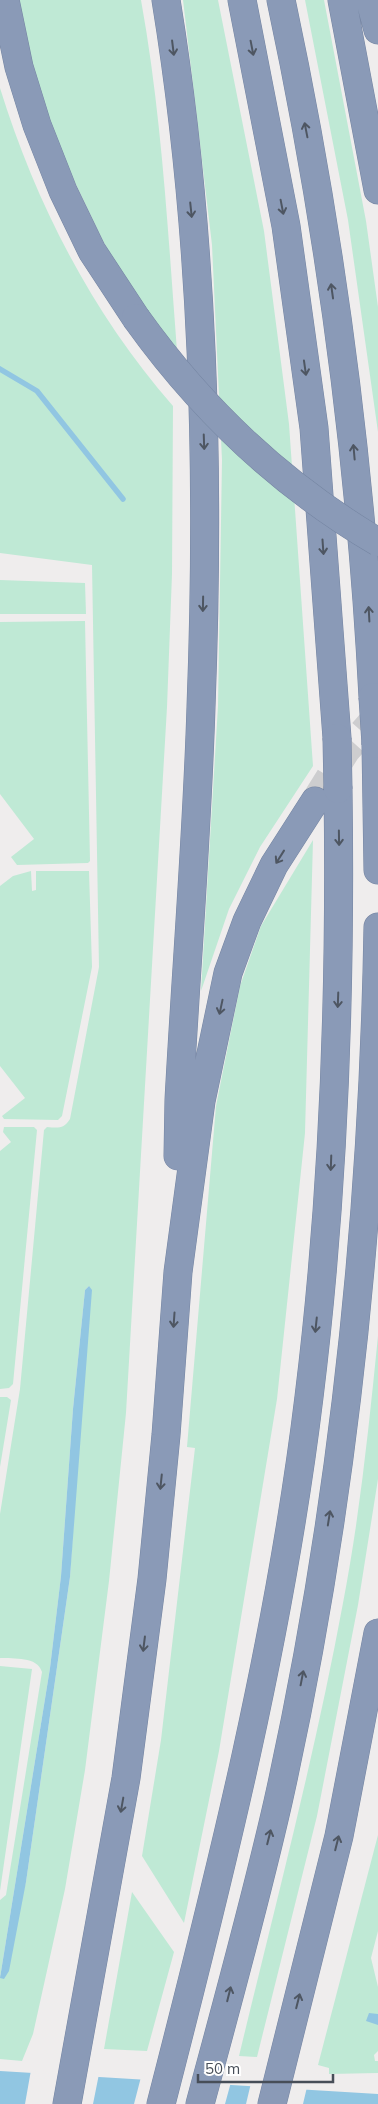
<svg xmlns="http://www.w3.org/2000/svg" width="378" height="2104" font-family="Mulish,sans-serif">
	<rect width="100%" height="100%" fill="#efeded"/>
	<path fill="#bfe9d5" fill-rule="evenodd" d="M18 0H141C162 116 168 234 177 351L135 298 103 241 46 122 29 65Z
		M183 0H218L264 231 289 424 313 766 260 847 229 909 201 991 218 706 222 460 212 245Z
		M305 0H324L366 221 378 307V432L348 220Z
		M0 88C36 204 92 313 173 406L172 574 167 707 126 1413 109 1581 85 1770 65 1889 33 2034 22 2061 0 2059V1900L6 1895 42 1672C37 1656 14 1659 0 1658V1514L20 1389 44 1130 47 1127C58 1128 64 1129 70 1119L99 967 92 565 0 553ZM89 1286 70 1577 26 1882 0 1978 50 1668 61 1576 73 1409 85 1290Z
		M0 580 85 583 86 614H0Z
		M85 621 90 861 88 863 17 865 11 857 34 839 0 794V622Z
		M313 840 305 1133 277 1399 219 1751 184 1923 142 1856 161 1740 195 1448 187 1447 216 1106 240 986 261 926Z
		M31 871 32 891 36 890V871H89L92 967 62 1116 58 1120 4 1119 2 1116 25 1098 0 1066V886L13 876Z
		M4 1127H34L37 1130 13 1384 9 1388 0 1389V1151L11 1142 3 1132Z
		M378 1336V1479L358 1605 317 1816 257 2057 239 2056C275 1906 315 1755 343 1603 360 1515 369 1425 378 1336Z
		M0 1397H7L11 1400 0 1467Z
		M0 1666 32 1669 0 1891Z
		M378 1835V1931L371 1958 378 1987V2051L374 2055 375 2061H378V2073L329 2074V2068L318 2065Z
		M132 1892 174 1952 147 2051 104 2049Z"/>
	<path fill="#91c6e2" d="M89 1286 92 1290 70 1577 26 1882 9 1971 4 1979 0 1978 50 1668 61 1576 73 1409 85 1290Z
		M369 2013 378 2014V2025L366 2021Z
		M0 2071 378 2094V2104H0Z"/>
	<path fill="#efeded" d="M31 2070 99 2074 93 2104H25Z
		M141 2077 231 2082 225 2104H134Z
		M251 2083 307 2087 303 2104H246Z"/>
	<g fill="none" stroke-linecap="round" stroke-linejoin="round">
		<path stroke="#91c6e2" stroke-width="5.5" d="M0 369 37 391 123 499"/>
		<path stroke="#cdcdcf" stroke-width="28" stroke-dasharray="28 14" stroke-linecap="butt" d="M315 801 346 751 378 715"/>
		<defs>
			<path id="motorway" d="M5 0 19 67 37 125 63 191 92 251 136 318
				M166 0C204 233 210 471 201 707 197 838 186 969 179 1100L178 1156
				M242 0 286 226 314 428 337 738
				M281 0C330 229 361 463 373 697
				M342 0 378 190
				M370 0 378 30
				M376 744 378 870
				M67 2104 126 1778 152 1579 166 1435 178 1272 201 1101 228 973 247 921 274 865 315 801
				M161 2104C221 1871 280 1636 309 1397 334 1195 341 992 338 789
				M200 2104C227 2004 255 1903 278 1802 342 1515 373 1221 378 927
				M272 2104 339 1836 378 1633"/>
		</defs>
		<use href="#motorway" stroke="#7585a2" stroke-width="29"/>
		<use href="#motorway" stroke="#8a9ab7" stroke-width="28"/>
		<defs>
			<path id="motorway-bridge" d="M136 318C201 409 281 485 378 542
				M373 697 376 744
				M337 738 338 789"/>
		</defs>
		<use href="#motorway-bridge" stroke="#7585a2" stroke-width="29" stroke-linecap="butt"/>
		<use href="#motorway-bridge" stroke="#8a9ab7" stroke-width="28"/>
	</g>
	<defs><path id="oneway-shaft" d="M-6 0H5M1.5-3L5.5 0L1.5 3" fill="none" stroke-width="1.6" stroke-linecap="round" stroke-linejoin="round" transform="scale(1.25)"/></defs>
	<g stroke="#4e5662">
		<use href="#oneway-shaft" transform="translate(173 48) rotate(83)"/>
		<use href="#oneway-shaft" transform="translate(252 48) rotate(79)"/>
		<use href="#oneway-shaft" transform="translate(306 130) rotate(-101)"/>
		<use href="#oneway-shaft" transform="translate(282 207) rotate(79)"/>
		<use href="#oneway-shaft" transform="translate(191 210) rotate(84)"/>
		<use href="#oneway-shaft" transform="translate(332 291) rotate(-98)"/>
		<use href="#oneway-shaft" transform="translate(305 368) rotate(82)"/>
		<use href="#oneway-shaft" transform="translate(204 442) rotate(88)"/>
		<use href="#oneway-shaft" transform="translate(354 452) rotate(-95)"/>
		<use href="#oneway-shaft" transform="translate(323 547) rotate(86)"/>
		<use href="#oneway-shaft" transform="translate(203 604) rotate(91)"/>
		<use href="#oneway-shaft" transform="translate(369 614) rotate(-93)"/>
		<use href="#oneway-shaft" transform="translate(339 838) rotate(89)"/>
		<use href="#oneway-shaft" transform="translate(280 857) rotate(122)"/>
		<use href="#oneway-shaft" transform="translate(338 1000) rotate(92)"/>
		<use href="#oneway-shaft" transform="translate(221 1007) rotate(102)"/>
		<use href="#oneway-shaft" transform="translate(331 1163) rotate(92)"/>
		<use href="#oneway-shaft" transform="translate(174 1320) rotate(94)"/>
		<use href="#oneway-shaft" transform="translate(316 1325) rotate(96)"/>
		<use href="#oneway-shaft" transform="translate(161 1482) rotate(96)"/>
		<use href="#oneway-shaft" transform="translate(329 1518) rotate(-81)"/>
		<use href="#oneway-shaft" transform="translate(144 1644) rotate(97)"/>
		<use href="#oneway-shaft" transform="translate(302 1678) rotate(-79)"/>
		<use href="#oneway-shaft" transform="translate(122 1805) rotate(100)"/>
		<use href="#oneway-shaft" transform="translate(269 1837) rotate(-76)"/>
		<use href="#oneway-shaft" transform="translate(337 1843) rotate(-76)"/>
		<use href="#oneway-shaft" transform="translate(229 1994) rotate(-76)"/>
		<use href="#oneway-shaft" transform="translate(298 2001) rotate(-76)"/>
	</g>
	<path d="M198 2074v8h135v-8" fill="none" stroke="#474e58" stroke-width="2.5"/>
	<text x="205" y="2074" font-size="15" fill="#474e58" stroke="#ffffff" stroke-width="4" paint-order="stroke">50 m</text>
</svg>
